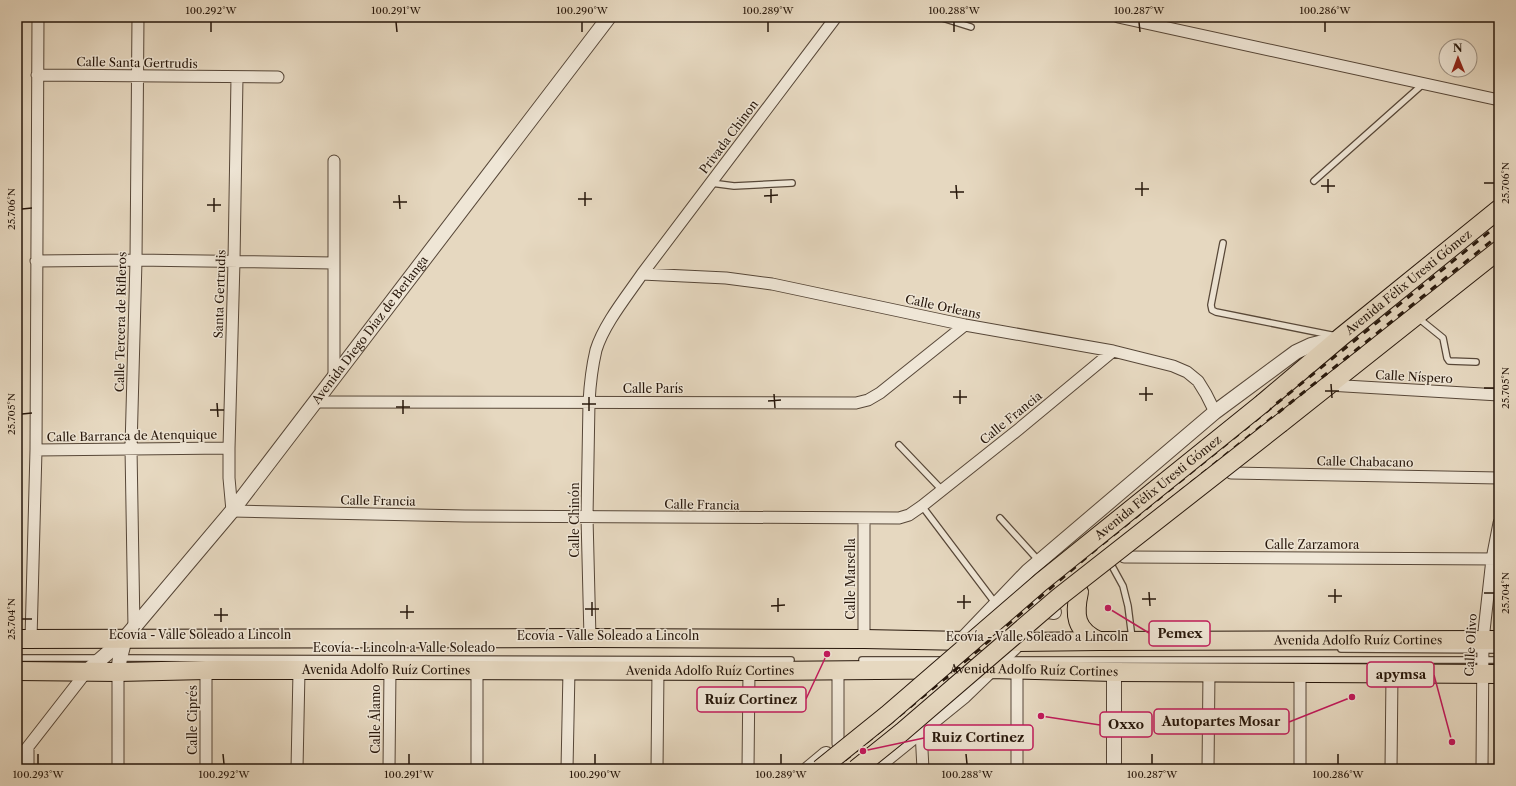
<svg xmlns="http://www.w3.org/2000/svg" width="1516" height="786" font-family="'Libre Caslon Text',serif">
	<rect width="100%" height="100%" fill="#e6d8c0"/>
	<filter id="stains"><feTurbulence type="fractalNoise" baseFrequency=".005" numOctaves="4"/><feColorMatrix values="0 0 0 0 .2 0 0 0 0 .09 0 0 0 0 .02 0 0 0 .5 -.17"/></filter>
	<radialGradient id="worn" r=".72"><stop offset=".6" stop-color="#630" stop-opacity="0"/><stop offset="1" stop-color="#630" stop-opacity=".3"/></radialGradient>
	<g fill="none" stroke-linecap="round" stroke-linejoin="round">
		<defs>
			<path id="service" d="M939 17 971 27
				M1314 181 1423 84
				M711 183 734 186 792 183
				M1223 243 1211 305 1212 310 1216 312 1331 335
				M1417 317 1443 338 1447 358 1449 361 1476 362
				M899 445 942 490
				M922 506 996 604
				M1000 518 1039 561
				M1112 566 1123 586 1128 606 1132 638
				M1341 649 1499 650
				M17 658H99
				M121 658 791 660
				M862 660H944
				M1004 660H1499"/>
			<path id="minor" d="M1118 17 1499 100
				M37 75 278 77
				M237 77 234 261 229 448V478L232 511 465 516 899 518 909 515 922 506 1019 429 1113 351
				M334 161V378
				M36 261 136 260 333 263
				M642 274 726 278 772 284 965 325 1113 351 1173 366 1187 372 1198 381 1206 394 1215 412
				M1328 385 1499 395
				M315 402 856 403 868 400 880 393 965 325
				M36 450 229 448
				M1231 473 1499 478
				M864 519V639
				M1124 557 1499 559
				M134 628 131 448 136 260 138 17
				M590 638 587 517 589 402C590 384 592 367 596 350 604 324 627 296 642 274L836 17
				M31 639 36 450 38 17
				M206 670V769
				M477 670V769
				M838 670V744
				M1017 670V769
				M921 731 923 769
				M28 747V769
				M17 761 87 671
				M118 769V672
				M297 769 299 671
				M389 769 390 670
				M567 769 569 670
				M657 769 658 670
				M748 769 749 671
				M1208 769 1209 672
				M1300 769V673
				M1391 769 1392 674
				M1482 769 1483 640 1492 559 1499 523"/>
			<g id="tertiary">
				<path d="M1025 585C1026 600 1039 610 1054 612"/>
				<path d="M959 643 1028 571 1215 412 1296 352 1311 345 1339 338"/>
				<path id="s1" d="M87 671 125 638 232 511 609 17"/>
				<path d="M118 672 120 658 125 638"/>
				<path d="M808 769 826 754"/>
				<path d="M874 769 964 696 1023 639"/>
				<path d="M1114 769V672"/>
			</g>
			<g id="primary">
				<path id="s2" d="M1263 403 1341 337 1499 209"/>
				<path d="M1281 423 1499 250"/>
				<path d="M1079 592C1074 615 1075 630 1099 641"/>
				<path id="s3" d="M17 639 590 638 864 639 1019 642 1099 641 1499 640"/>
				<path id="s4" d="M17 671 118 672 206 670H390L749 671 991 669 1114 672 1499 674"/>
			</g>
		</defs>
		<use href="#service" stroke="#574738" stroke-width="8"/>
		<use href="#minor" stroke="#574738" stroke-width="13"/>
		<use href="#tertiary" stroke="#574738" stroke-width="16"/>
		<use href="#primary" stroke="#27170b" stroke-width="20"/>
		<use href="#service" stroke="#efe6d6" stroke-width="5.5"/>
		<use href="#minor" stroke="#efe6d6" stroke-width="11"/>
		<use href="#tertiary" stroke="#efe6d6" stroke-width="14"/>
		<use href="#primary" stroke="#e6d8c0" stroke-width="18"/>
		<path stroke="#27170b" stroke-width="3" stroke-dasharray="7 7" stroke-linecap="butt" d="M834 769 948 676 1095 550 1499 224
			M846 769 954 681 1100 556 1499 235"/>
		<defs>
			<g id="primary-bridge">
				<path id="s5" d="M820 769 887 715 1041 582 1263 403"/>
				<path d="M856 769 902 732 1059 597 1281 423"/>
			</g>
		</defs>
		<use href="#primary-bridge" stroke="#27170b" stroke-width="20" stroke-linecap="butt"/>
		<use href="#primary-bridge" stroke="#e6d8c0" stroke-width="18"/>
	</g>
	<path fill="none" stroke="#27170b" stroke-width="1.5" d="M211 22V32M396 22 397 32M582 22V32M768 22V32M954 22V32M1139 22 1140 32M1325 22V32M1328 179V193M1142 182V196M1484 183H1494M956 185 957 199M1321 186H1335M771 189V203M1135 189H1149M585 192V206M950 192H964M399 195 400 209M764 196 778 195M214 198V212M578 199H592M393 202H407M207 205H221M22 209 32 208M1331 384 1332 398M1146 387V401M1484 388H1494M960 390V404M1325 391H1339M774 394 775 408M1139 394H1153M589 397V411M953 397H967M403 400V414M768 401 781 400M217 403 218 417M582 404H596M396 407H410M210 410H224M22 414 32 413M1335 589V603M1149 592 1150 606M1484 593H1494M964 595V609M1328 596H1342M778 598V612M1142 599H1156M592 602V616M957 602H971M407 605V619M771 606 785 605M221 608V622M585 609H599M400 612H414M214 615H228M22 619H32M38 754V764M223 754 224 764M409 754V764M595 754V764M781 754V764M966 754 967 764M1152 754V764M1338 754V764"/>
	<g text-anchor="middle" stroke-width="3" stroke-linejoin="round" paint-order="stroke">
		<g font-size="12" fill="#27170b" stroke="#efe6d6">
			<text transform="translate(137 63) rotate(1)" y="4">Calle Santa Gertrudis</text>
			<text transform="translate(729 137) rotate(-53)" y="4">Privada Chinon</text>
			<text dy="4" stroke="none"><textPath href="#s2" startOffset="189">Avenida Félix Uresti Gómez</textPath></text>
			<text transform="translate(220 294) rotate(-88)" y="4">Santa Gertrudis</text>
			<text transform="translate(943 307) rotate(12)" y="4">Calle Orleans</text>
			<text transform="translate(121 322) rotate(-89)" y="4">Calle Tercera de Rifleros</text>
			<text dy="4" stroke="none"><textPath href="#s1" startOffset="444">Avenida Diego Díaz de Berlanga</textPath></text>
			<text transform="translate(1414 377) rotate(3)" y="4">Calle Níspero</text>
			<text x="653" y="393">Calle París</text>
			<text transform="translate(1011 418) rotate(-39)" y="4">Calle Francia</text>
			<text transform="translate(132 436) rotate(-1)" y="4">Calle Barranca de Atenquique</text>
			<text transform="translate(1365 462) rotate(1)" y="4">Calle Chabacano</text>
			<text dy="4" stroke="none"><textPath href="#s5" startOffset="440">Avenida Félix Uresti Gómez</textPath></text>
			<text transform="translate(378 501) rotate(1)" y="4">Calle Francia</text>
			<text transform="translate(702 505) rotate(1)" y="4">Calle Francia</text>
			<text transform="translate(575 520) rotate(-90)" y="4">Calle Chinón</text>
			<text x="1312" y="549">Calle Zarzamora</text>
			<text transform="translate(851 579) rotate(-90)" y="4">Calle Marsella</text>
			<text x="200" y="639">Ecovía - Valle Soleado a Lincoln</text>
			<text x="608" y="640">Ecovía - Valle Soleado a Lincoln</text>
			<text x="1037" y="641">Ecovía - Valle Soleado a Lincoln</text>
			<text dy="4" stroke="none"><textPath href="#s3" startOffset="1341">Avenida Adolfo Ruíz Cortines</textPath></text>
			<text transform="translate(1471 645) rotate(-87)" y="4">Calle Olivo</text>
			<text x="404" y="652">Ecovía - Lincoln a Valle Soleado</text>
			<text dy="4" stroke="none"><textPath href="#s4" startOffset="369">Avenida Adolfo Ruíz Cortines</textPath></text>
			<text dy="4" stroke="none"><textPath href="#s4" startOffset="693">Avenida Adolfo Ruíz Cortines</textPath></text>
			<text dy="4" stroke="none"><textPath href="#s4" startOffset="1017">Avenida Adolfo Ruíz Cortines</textPath></text>
			<text transform="translate(376 719) rotate(-90)" y="4">Calle Álamo</text>
			<text transform="translate(193 720) rotate(-90)" y="4">Calle Ciprés</text>
		</g>
	</g>
	<path fill="none" stroke="#c2185b" stroke-width="1.5" d="M1108 608L1149 633M1452 742L1434 675M827 654L806 699M1352 697L1289 722M1041 716L1100 725M863 751L924 738"/>
	<g fill="#c2185b" stroke="#efe6d6" stroke-width="1.5">
		<circle cx="1108" cy="608" r="4"/>
		<circle cx="1452" cy="742" r="4"/>
		<circle cx="827" cy="654" r="4"/>
		<circle cx="1352" cy="697" r="4"/>
		<circle cx="1041" cy="716" r="4"/>
		<circle cx="863" cy="751" r="4"/>
	</g>
	<g fill="#efe6d6" stroke="#c2185b" stroke-width="1.5">
		<rect x="1149" y="621" width="61" height="25" rx="4"/>
		<rect x="1367" y="662" width="67" height="25" rx="4"/>
		<rect x="697" y="687" width="109" height="25" rx="4"/>
		<rect x="1154" y="709" width="135" height="25" rx="4"/>
		<rect x="1100" y="712" width="52" height="25" rx="4"/>
		<rect x="924" y="725" width="109" height="25" rx="4"/>
	</g>
	<g font-size="13" text-anchor="middle" font-weight="bold" fill="#27170b">
		<text x="1180" y="638">Pemex</text>
		<text x="1401" y="679">apymsa</text>
		<text x="751" y="704">Ruíz Cortinez</text>
		<text x="1221" y="726">Autopartes Mosar</text>
		<text x="1126" y="729">Oxxo</text>
		<text x="978" y="742">Ruiz Cortinez</text>
	</g>
	<rect width="1516" height="786" fill="none" stroke="#e6d8c0" stroke-width="44"/>
	<g transform="translate(1458 58) rotate(359)"><circle r="19" fill="#efe6d6" stroke="#9f9385"/>
	<path d="M0-3L7 15L0 10L-7 15Z" fill="#8f2418"/>
	<text y="-6" font-size="11" font-weight="bold" text-anchor="middle" fill="#27170b">N</text>
	</g>
	<rect x="22" y="22" width="1472" height="742" fill="none" stroke="#27170b" stroke-width="1.5"/>
	<g font-size="10" text-anchor="middle" fill="#27170b">
		<text x="211" y="14">100.292°W</text>
		<text x="396" y="14">100.291°W</text>
		<text x="582" y="14">100.290°W</text>
		<text x="768" y="14">100.289°W</text>
		<text x="954" y="14">100.288°W</text>
		<text x="1139" y="14">100.287°W</text>
		<text x="1325" y="14">100.286°W</text>
		<text transform="translate(1505 183) rotate(-90)" y="4">25.706°N</text>
		<text transform="translate(11 209) rotate(-90)" y="4">25.706°N</text>
		<text transform="translate(1505 388) rotate(-90)" y="4">25.705°N</text>
		<text transform="translate(11 414) rotate(-90)" y="4">25.705°N</text>
		<text transform="translate(1505 593) rotate(-90)" y="4">25.704°N</text>
		<text transform="translate(11 619) rotate(-90)" y="4">25.704°N</text>
		<text x="38" y="778">100.293°W</text>
		<text x="224" y="778">100.292°W</text>
		<text x="409" y="778">100.291°W</text>
		<text x="595" y="778">100.290°W</text>
		<text x="781" y="778">100.289°W</text>
		<text x="967" y="778">100.288°W</text>
		<text x="1152" y="778">100.287°W</text>
		<text x="1338" y="778">100.286°W</text>
	</g>
	<rect width="100%" height="100%" filter="url(#stains)"/>
	<rect width="100%" height="100%" fill="url(#worn)"/>
</svg>
